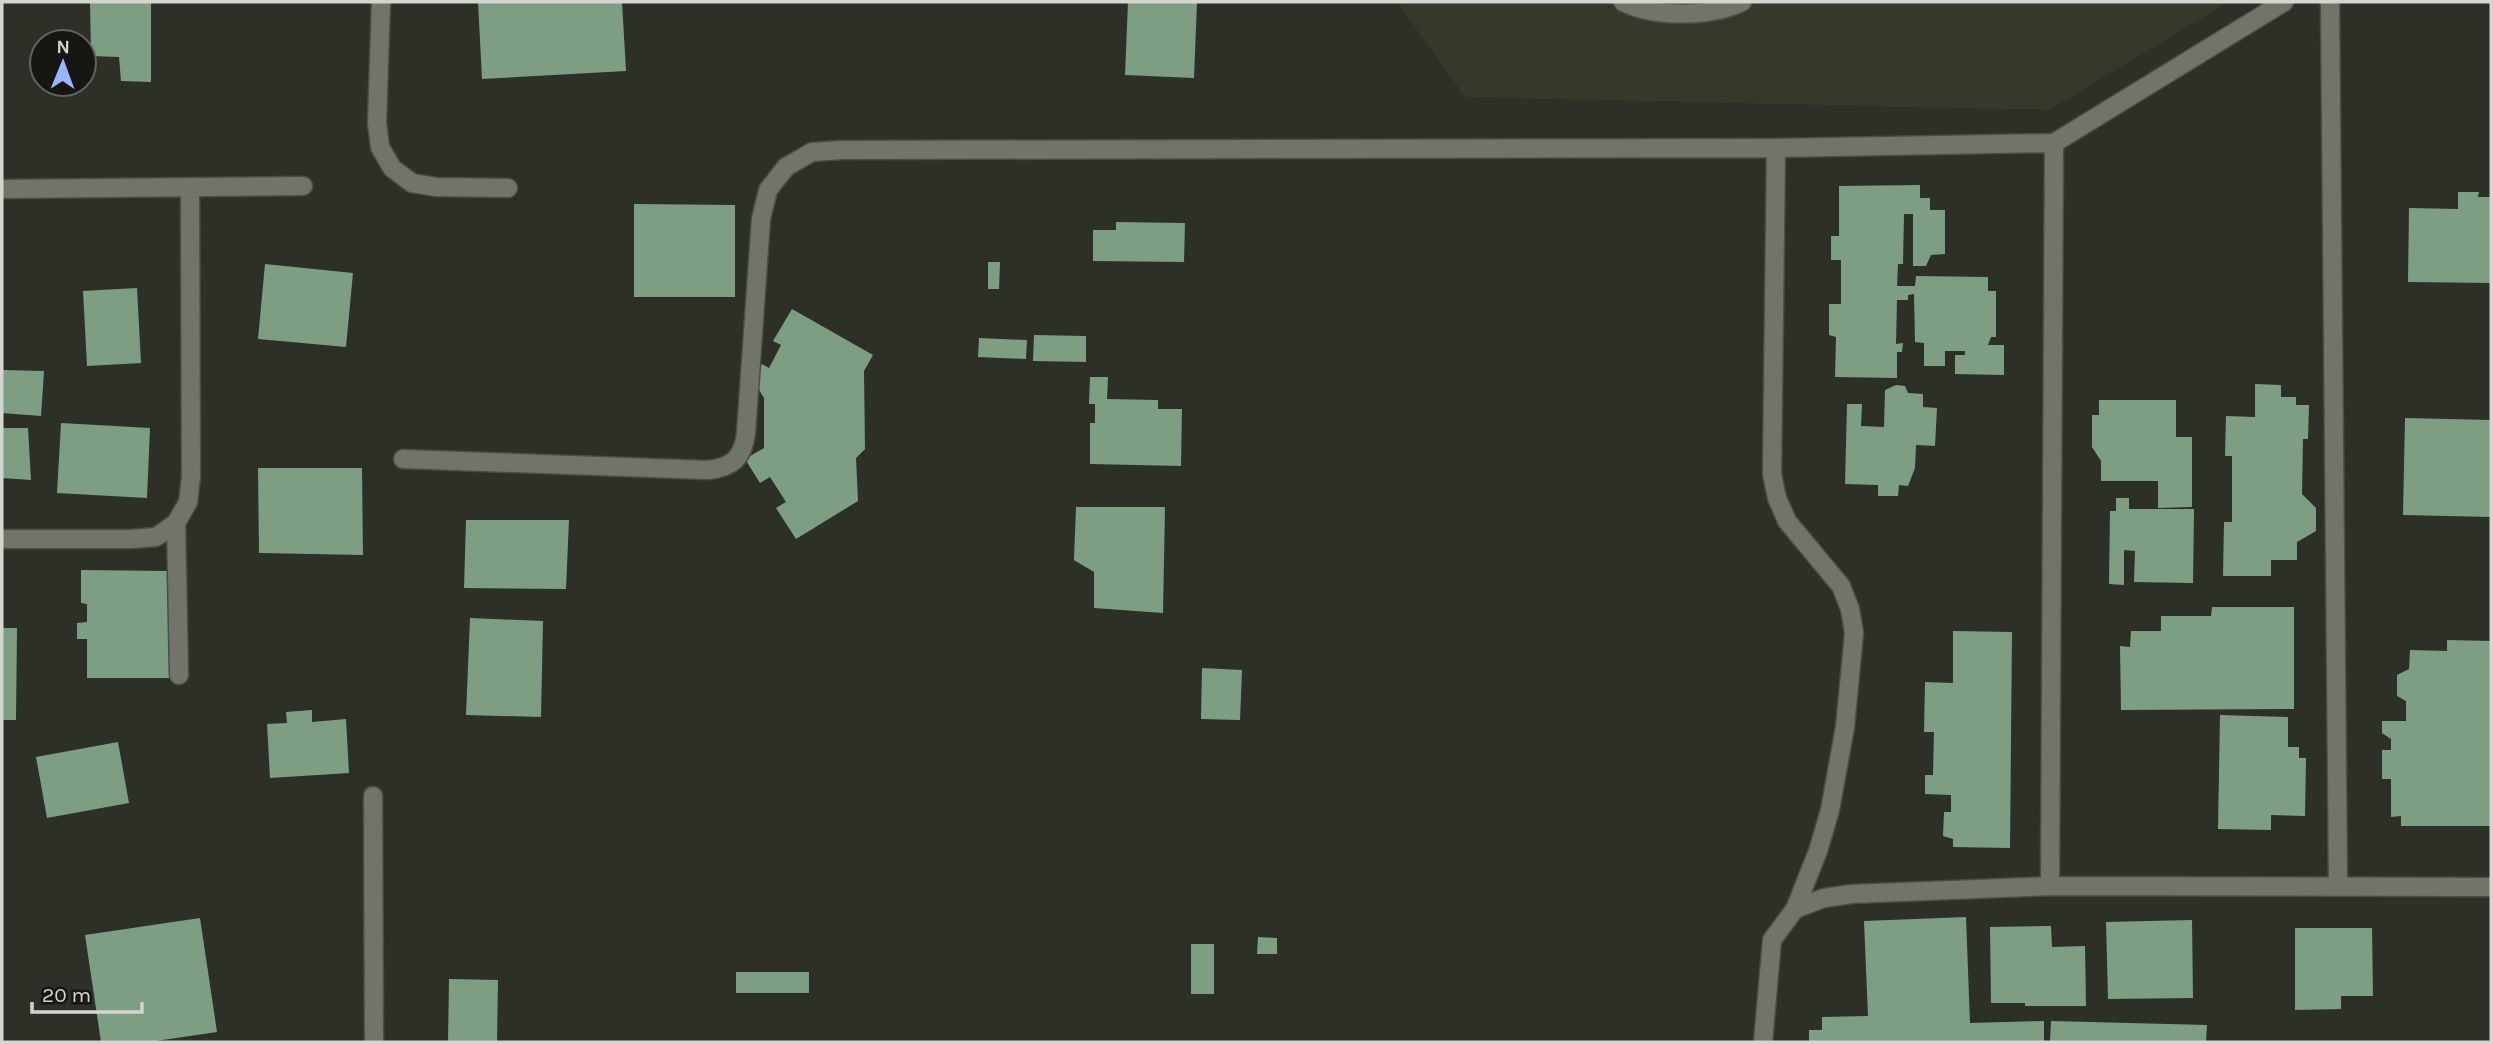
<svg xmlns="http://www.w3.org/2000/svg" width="2493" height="1044" font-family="Karla,sans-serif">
	<rect width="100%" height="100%" fill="#2d3027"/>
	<path fill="#35392a" d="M1397 2H2228L2050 110 1465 97Z"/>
	<path fill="#7e9e84" d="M90 2H151V82L121 81 119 57 91 56Z
		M478 2H622L626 71 482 79Z
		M1128 2H1197L1194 78 1125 75Z
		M1920 185V198H1930V210H1945V254L1931 255 1926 266H1913V214H1904L1903 264H1898L1897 286H1915L1916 276 1988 277V291H1996V337H1991L1988 345H2004V375L1955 374V355H1965V351H1945V366H1924V343L1915 342 1914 294 1908 295V300H1897L1896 344 1903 343 1902 352H1897V378L1835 377 1836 337 1829 335V304H1841V260H1831V236H1839V186Z
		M2458 192H2479L2478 197H2491V283L2408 282 2409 208 2458 209Z
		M634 204 735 205V297H634Z
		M1116 222 1185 223 1184 262 1093 261V230H1116Z
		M988 262H1000L999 289H988Z
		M265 264 353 273 346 347 258 339Z
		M137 288 141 363 87 366 83 291Z
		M792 309 873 355 864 371 865 449 856 458 858 501 796 539 776 508 786 502 770 477 760 483 745 459 764 448V398L753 380 762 364 769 368 781 345 773 341Z
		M1034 335 1086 336V362L1033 361Z
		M979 338 1027 340 1026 359 978 357Z
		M2 370 44 371 41 416 2 413Z
		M1090 377H1108L1107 399 1158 400V409H1182L1181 466 1090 464V423H1095V404H1089Z
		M2255 384 2281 385V397H2296V405H2309L2308 439H2303L2302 494 2316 508V531L2297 542V560H2271V576H2223L2224 522H2232V456H2225L2226 416 2255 417Z
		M1896 385 1905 386 1908 393 1923 394V407L1937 408 1935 446 1916 445 1915 468 1908 486 1899 485 1898 496H1878V485L1845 484 1847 404H1862L1861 426 1884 427 1885 390Z
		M2099 400H2176V437H2192V507L2158 508V481H2101V461L2092 447V415H2099Z
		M2405 418 2491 420V517L2403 515Z
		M61 423 150 428 147 498 57 493Z
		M2 428H28L31 480 2 478Z
		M258 468H362L363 555 259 553Z
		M2116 498H2129V509H2194L2193 583 2134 582 2135 551 2124 550V585L2109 584 2110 511H2116Z
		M1076 507H1165L1163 613 1094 608V572L1074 560Z
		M466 520H569L566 589 464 588Z
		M81 570 169 571V625H176V636H169V678H87V639H77V623L87 622V604L81 603Z
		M2212 607H2294V709L2121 710 2120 646 2130 647 2131 631H2161V616H2211Z
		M470 618 543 621 541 717 466 715Z
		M2 628H17L16 720H2Z
		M1953 631 2012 632 2010 848 1953 847V839L1943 836 1944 812H1951V795L1925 794V775H1933L1934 732H1924L1925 682 1953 683Z
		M2447 640 2491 641V826H2401V816L2391 817V779H2382V750H2391V739L2382 733V721H2406V701L2397 696V675L2409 669 2410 650 2447 651Z
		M1202 668 1242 670 1240 720 1201 719Z
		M312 710V722L346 719 349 773 270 778 267 724 287 723 286 712Z
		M2220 715 2288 717V747H2299V758H2306L2305 816 2271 815V830L2218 829Z
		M118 742 129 803 47 818 36 757Z
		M1966 917 1970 1023 2044 1021V1042H1809V1030H1822V1017L1868 1016 1864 921Z
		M200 918 217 1032 149 1042H101L85 935Z
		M2192 920 2193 998 2108 999 2106 922Z
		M2051 926 2052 947 2085 946 2086 1006H2025V1003H1991L1990 927Z
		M2295 928H2372L2373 996H2341V1009L2295 1010Z
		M1258 937 1277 938V954H1257Z
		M1191 944H1214V994H1191Z
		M736 972H809V993H736Z
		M449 979 498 980 497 1042H448Z
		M2051 1021 2207 1025 2206 1042H2050Z"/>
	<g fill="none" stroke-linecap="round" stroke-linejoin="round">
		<defs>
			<path id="service" d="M1623 2C1655 18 1711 17 1742 2"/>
			<path id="minor" d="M381 2 377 123 380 147 392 168 412 183 436 187 508 188
				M2330 2 2338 887
				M1776 148 1772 474 1777 498 1787 521 1841 586 1850 609 1854 633 1845 727 1830 810 1818 851 1795 909
				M2 189 303 186
				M403 459 707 470C732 468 743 458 746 433L761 219 768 190 786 167 812 152 842 150 1776 148 2054 143 2284 2
				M176 523 179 675
				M2 539H131L156 537 176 523 188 502 191 477 190 188
				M373 796 374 1042
				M2050 886 2054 143
				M1763 1042 1772 940 1795 909 1824 898 1851 894 2050 886 2491 887"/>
		</defs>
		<use href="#service" stroke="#4b4d45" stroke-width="21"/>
		<use href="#minor" stroke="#4b4d45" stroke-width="21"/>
		<use href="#service" stroke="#707469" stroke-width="18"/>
		<use href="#minor" stroke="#707469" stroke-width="18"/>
	</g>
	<rect width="2493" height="1044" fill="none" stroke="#d3d5cf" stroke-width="7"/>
	<g transform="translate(63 63) rotate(1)"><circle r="33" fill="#161713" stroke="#62635e" stroke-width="2"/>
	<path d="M0-5L12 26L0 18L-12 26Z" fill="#99b5fd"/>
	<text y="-10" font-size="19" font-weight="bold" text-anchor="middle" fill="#d3d5cf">N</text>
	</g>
	<path d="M32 1002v10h110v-10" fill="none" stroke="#d3d5cf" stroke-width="3.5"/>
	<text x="42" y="1002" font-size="21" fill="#d3d5cf" stroke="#161713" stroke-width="5" paint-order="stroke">20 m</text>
</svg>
